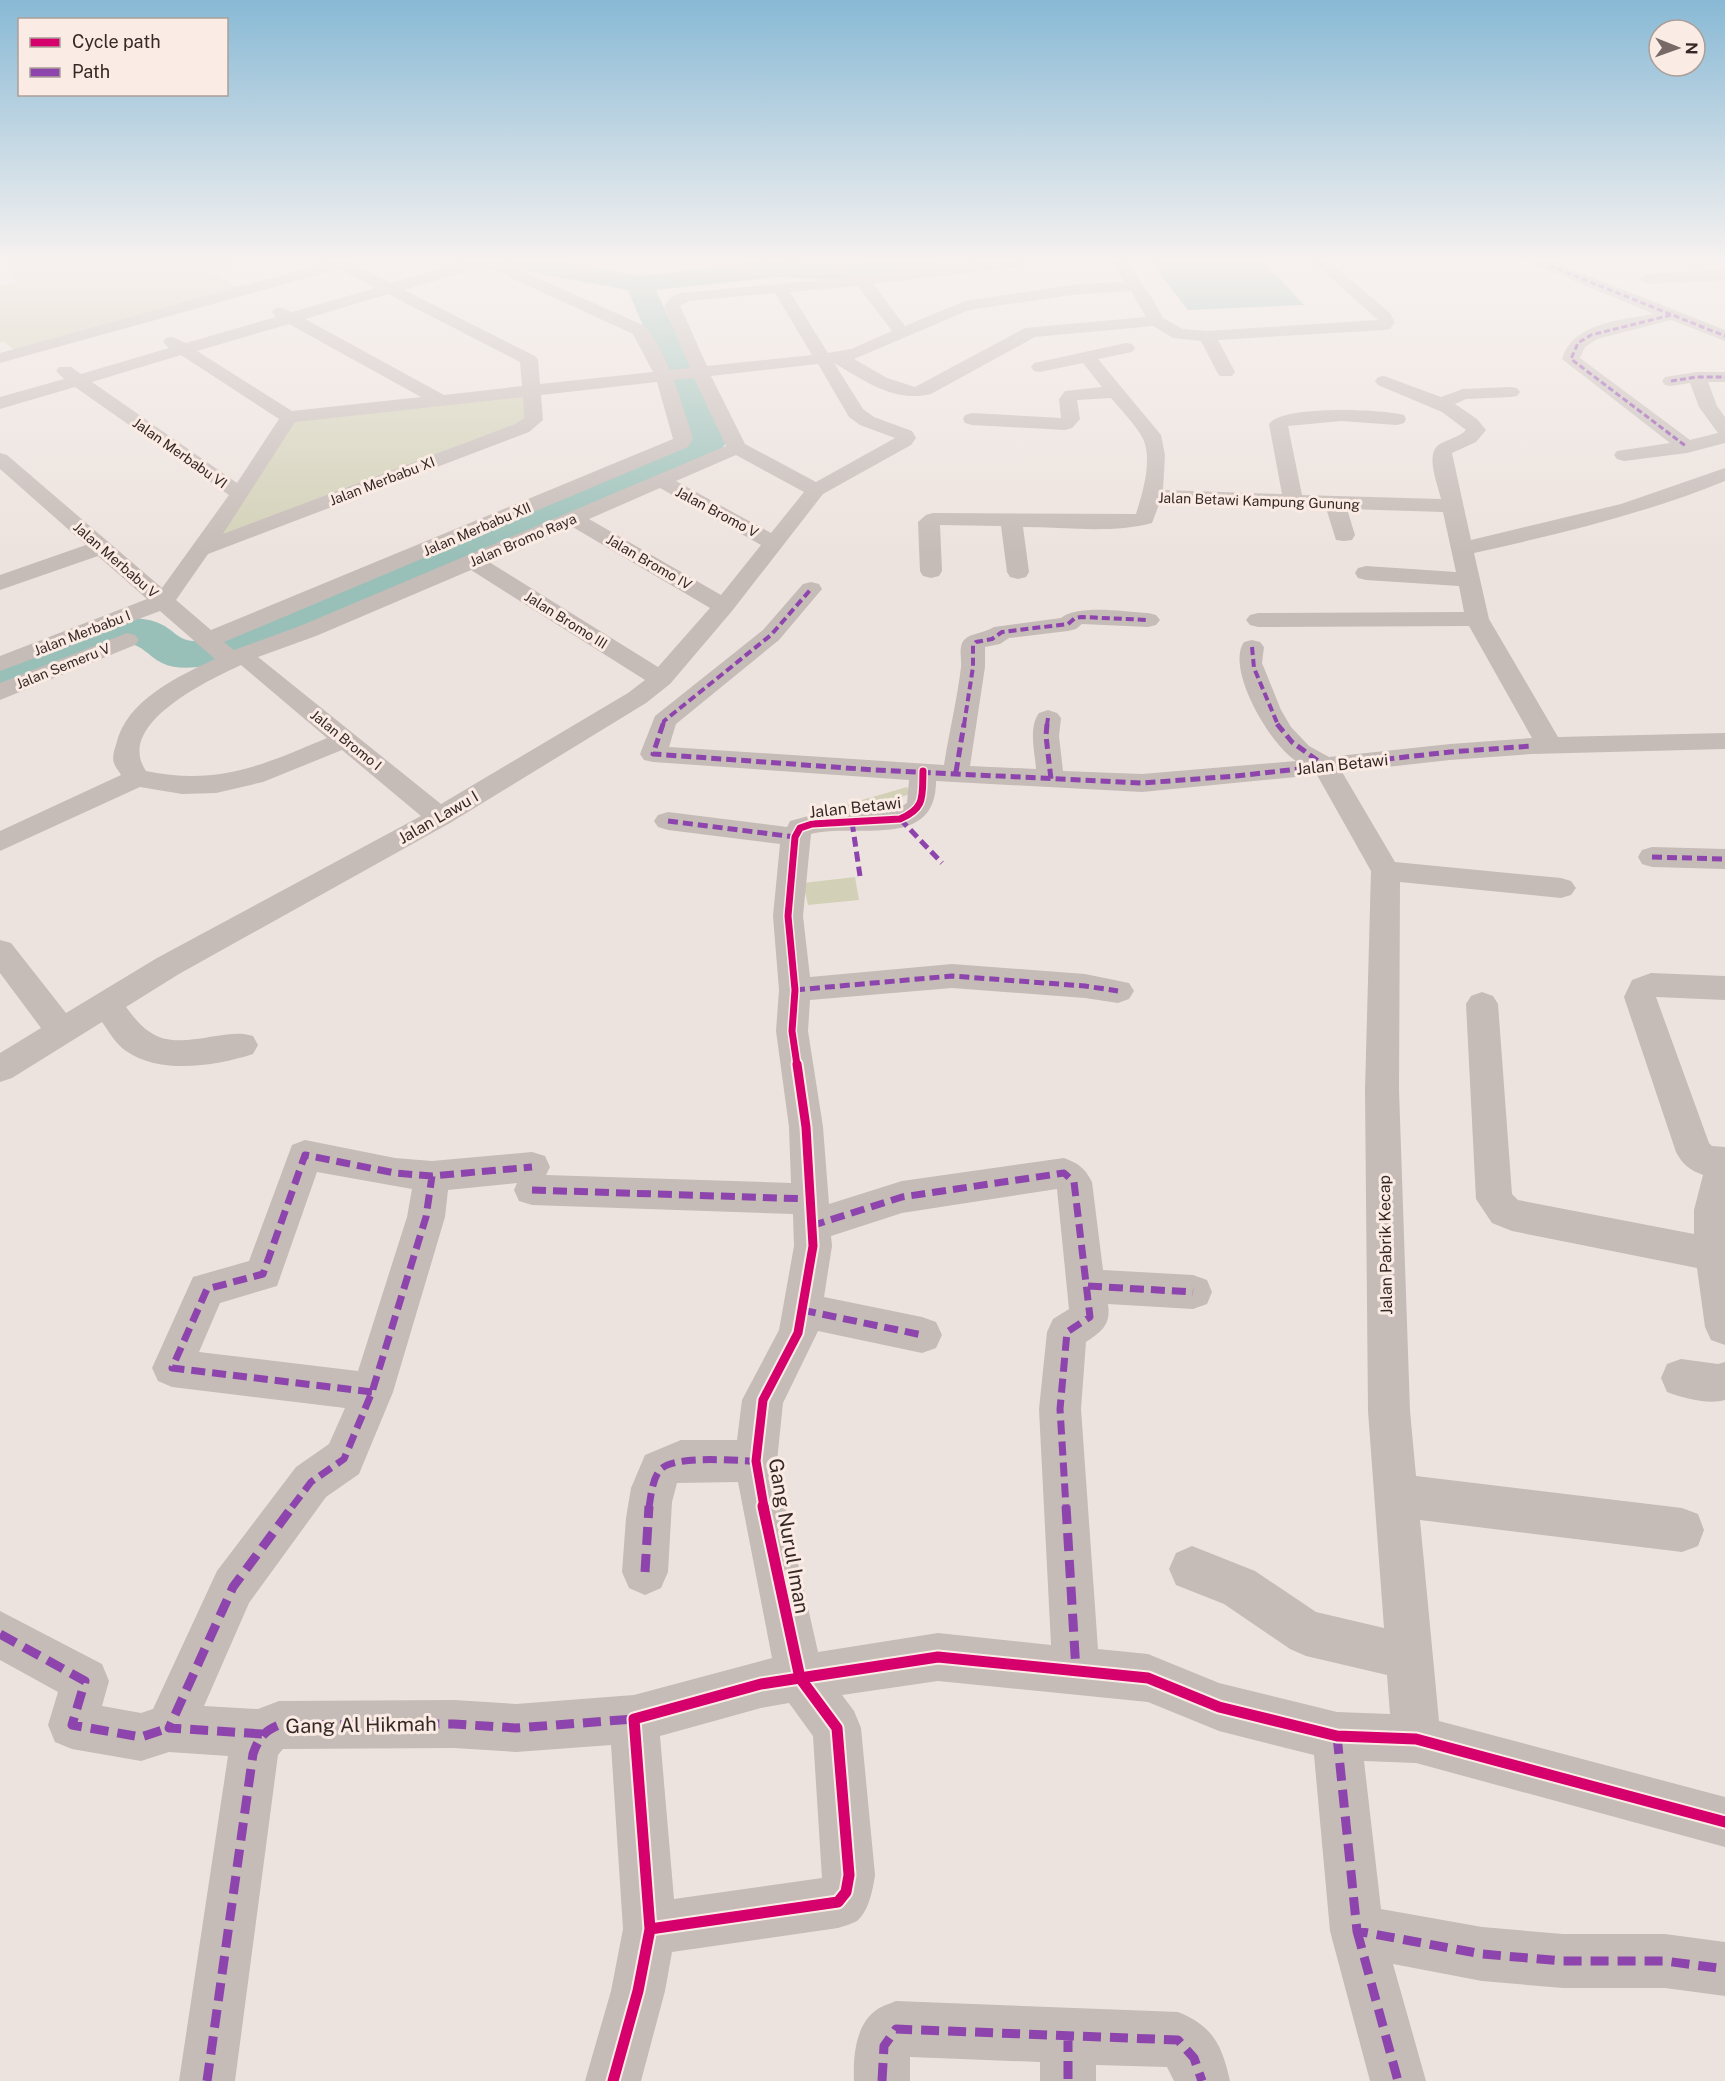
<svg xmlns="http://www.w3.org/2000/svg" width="1725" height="2081" font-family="'Public Sans',sans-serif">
	<rect width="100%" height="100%" fill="#ede3de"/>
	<path fill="#d2d1b7" d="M6 262H242L212 271 238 288 14 350 4 341 0 342V286L16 283Z
		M525 395V421L221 537 294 420Z
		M907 787 910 794 842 818 817 813Z
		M855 877 859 900 808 905 803 883Z"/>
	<path fill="#99c0b8" d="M1151 262H1264L1304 305 1188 310Z"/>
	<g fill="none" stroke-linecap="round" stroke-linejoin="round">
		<path fill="#99c0b8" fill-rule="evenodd" d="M507 262H564L639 276 767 262 852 265 871 262H939L935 268 926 270 852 281 778 277 656 290 726 443 721 450 225 662C207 666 180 672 162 663 148 656 141 643 124 643L15 687 0 691V663L105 622C121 618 140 616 156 622 178 630 175 643 203 641L690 439 628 290 520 270 511 268Z"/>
		<path fill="#c5bbb7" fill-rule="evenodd" d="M329 262H354L353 264 391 283 464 262H502L645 326 656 341 670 370 690 368 664 306 671 297 681 293 862 276 978 262H1025L1018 267 873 284 905 326 965 301 1079 284 1124 282 1111 262H1126L1154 301 1163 318 1183 329 1207 331 1378 320 1313 262H1329L1390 313 1395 322 1390 329 1384 330 1218 340 1235 372 1232 376H1220L1217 372 1201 341 1173 338 1153 326 1035 337 931 394C894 403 865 381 834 363L863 409 874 417 912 431 916 438 911 445 823 494 732 611 670 684 646 703 450 823 179 974 126 1007C154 1046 172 1043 216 1036 230 1034 240 1032 253 1036L258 1045 253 1054C216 1066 160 1075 126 1051 116 1044 109 1032 102 1022L12 1078 0 1082V1053L41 1028 0 973V940L11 943 66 1013 157 958 421 816 342 750 263 782 216 793 182 794 140 787 0 851V831L121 775C119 771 115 767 114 763 112 758 114 750 116 745 126 700 177 677 215 659L160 611 0 671V656L147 599 98 556 0 590V575L86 545 0 469V453L7 455 162 588 229 495 75 387 0 409V397L64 379 56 371 59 367H71L81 374 169 348 163 342 166 338 172 337 186 343 276 317 272 312 274 309 280 307 292 312 376 288 339 269 0 363V353ZM485 266 633 334 653 372 540 384 538 360 535 356 404 290ZM858 286 892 331 851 349 828 353 790 292ZM1131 291 1146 317 1025 328 915 387 887 378 854 359 969 310 1079 294ZM775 293 812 355 707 366 680 306 690 301ZM388 294 520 362 522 386 444 395 305 319ZM289 324 421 397 292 411 197 351ZM181 355 279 419 237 483 92 382ZM818 364 849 417 860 425 895 438 816 482 745 444 711 376ZM694 378 726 446 300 626 234 650 224 642 688 447 693 438 674 380ZM657 382 673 439 211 630 176 600 208 554 529 432 543 420 541 395ZM523 397 524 418 515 424 223 534 295 422ZM736 455 804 492 771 533 676 481ZM660 488 761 545 721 595 589 519ZM571 526 710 608 658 667 489 562ZM471 570 645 680 628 693 441 804 258 657 316 636ZM241 665 327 738C263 765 218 786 146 771 114 724 209 680 241 665Z
			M743 262H759V264L751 269 746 267Z
			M1533 262H1554L1725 330V341L1671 320 1597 339 1585 347 1580 358 1690 440 1718 433 1699 407 1690 383 1671 386 1665 385 1662 381 1665 377 1697 372H1725V382H1708L1717 406 1725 417V443L1687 453 1624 461 1617 459 1614 455 1617 451 1670 443 1562 359C1573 322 1622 320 1654 314L1535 265Z
			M1725 270V280L1647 284 1639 279 1647 274Z
			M1126 343 1132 344 1135 348 1132 352 1098 359 1161 435 1165 455 1163 490 1282 494 1269 424C1282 405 1381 409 1404 415L1406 419 1404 423 1397 425 1341 421 1288 426 1302 495 1441 499C1438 485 1424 453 1440 444 1449 439 1459 437 1466 430L1442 412 1378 385 1375 381 1378 377 1384 376 1441 397 1463 389 1511 387 1517 388 1520 392 1517 396 1511 397 1466 399 1455 404 1477 419 1486 430 1476 442 1452 453 1471 540 1621 504 1725 468V481C1644 514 1559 534 1474 553L1489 619 1558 737 1725 733V749L1532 754 1450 760 1342 772 1395 862 1561 878 1571 881 1576 888 1571 895 1561 898 1400 882 1399 1090 1410 1411 1416 1476 1682 1508 1698 1514 1704 1530 1698 1546 1682 1552 1420 1520 1439 1721 1725 1797V1847L1416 1763 1364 1761 1381 1909 1482 1927 1563 1934H1665L1725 1942V1996L1665 1988H1563L1482 1981 1393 1964 1426 2081H1370L1330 1931 1314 1755 1219 1731 1148 1702 938 1681 842 1695 854 1711 861 1728 875 1875C873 1889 869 1911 857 1921 852 1924 844 1926 838 1928L672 1952 665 1991 641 2081H585L611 1991 623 1929 611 1745 516 1752 454 1748 283 1749 278 1755 235 2081H179L228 1756 169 1752 141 1761 72 1749 55 1742 48 1725 58 1692 0 1660V1611L102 1664 109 1681 102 1706 141 1713 153 1709 217 1571 296 1467 329 1444 345 1408 172 1387 158 1381 152 1368 193 1277 249 1261 292 1145 305 1140 395 1158 432 1161 532 1152 545 1156 550 1167 546 1175 791 1183 789 1127 776 1031 779 990 773 916 780 844 668 830 658 827 654 821 658 815 668 812 787 827 790 821 812 815 896 810 907 803 909 780 653 762 644 760 640 754 655 716 763 630 803 584 811 582 819 584 822 589 779 640 676 724 669 747 944 765C949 733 957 700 961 667 962 659 958 647 964 640 970 633 985 633 994 627L1061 618C1078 604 1126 612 1148 613L1156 615 1160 620 1156 625 1148 627 1082 624 1076 629 1068 631 1009 638 1000 644 985 647V667L970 766 1036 769C1035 752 1028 728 1039 713L1048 710 1057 713 1061 718 1059 736 1063 771 1142 774 1296 761C1271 746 1225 669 1244 642L1252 640 1260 642 1264 647 1262 663 1281 710 1291 727 1309 746 1329 757 1450 744 1532 738 1469 626 1258 627 1250 625 1246 620 1250 615 1258 613 1464 612 1459 586 1366 580 1358 578 1355 573 1358 568 1366 566 1456 572 1443 512 1347 509 1355 535 1352 540 1344 541 1336 540 1326 508 1160 502 1152 523C1111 534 1065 527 1023 527L1029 572 1026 577 1018 579 1010 577 1007 572 1001 526 940 525 942 571 939 576 931 578 923 576 920 571 918 522 926 515 933 513 1136 514C1143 492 1154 456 1141 435 1133 422 1121 410 1111 398L1077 400 1080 419 1072 428 1065 430 972 425 965 423 963 419 965 415 972 413 1061 418 1059 399 1065 391 1102 387 1083 363 1040 372 1034 371 1031 367 1034 363ZM1317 775 1371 871 1365 1090 1368 1411 1384 1628 1316 1612 1255 1571 1192 1546 1176 1553 1169 1569 1176 1585 1224 1604 1290 1649 1306 1656 1387 1675 1390 1714 1337 1712 1219 1683 1148 1654 1098 1649 1081 1409 1086 1342C1102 1331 1111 1325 1108 1304L1193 1309 1207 1304 1212 1292 1207 1280 1193 1275 1103 1270 1092 1182C1085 1168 1078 1163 1064 1158L902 1181 829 1204 823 1127 808 1031 810 1000 952 988 1085 998 1118 1003 1129 999 1134 991 1129 983 1085 974 952 964 810 977 803 916 811 834C855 822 936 852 936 781L1142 792ZM317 1172 412 1189 407 1217 358 1371 199 1352 220 1303 277 1286ZM517 1183 514 1190 519 1201 532 1205 793 1214 794 1246 779 1330 742 1400 737 1440H681L645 1455 631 1488 626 1518 622 1572 629 1588 645 1595 661 1588 668 1572 672 1502 677 1483 738 1482 772 1658 634 1695 516 1704 454 1700 279 1701 258 1709 204 1706 249 1603 326 1497 359 1474 393 1392 445 1217 448 1190ZM1057 1189 1069 1309 1053 1319 1047 1332 1039 1409 1051 1645 938 1633 818 1652 787 1515 777 1461 783 1403 818 1331 922 1353 936 1348 942 1335 936 1322 922 1317 824 1297 832 1246 831 1236 902 1213ZM789 1703 813 1736 822 1878 674 1899 660 1736 761 1708Z
			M127 633 135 635 139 640 135 645 0 700V683Z
			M1652 847 1725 849V869L1652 867 1642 864 1638 857 1642 850Z
			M1651 973 1725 976V1000L1656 997 1709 1143 1712 1146 1725 1147V1345L1711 1340 1705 1327 1697 1268 1512 1231 1492 1223 1476 1199 1466 1004 1471 996 1482 992 1493 996 1498 1004 1512 1194 1518 1200 1694 1234V1210L1703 1175C1690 1170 1683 1165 1676 1152L1624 997 1632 980Z
			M1681 1359 1718 1364 1725 1362V1400C1708 1405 1683 1398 1667 1392L1661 1378 1667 1364Z
			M896 2001 1178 2012C1213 2026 1222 2045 1230 2081H1174L1167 2067 1096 2065V2081H1040V2062L910 2057V2081H854C853 2059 855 2026 875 2011 881 2006 889 2004 896 2001Z"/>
		<path stroke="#ada4a2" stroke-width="2" stroke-dasharray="1 2" stroke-linecap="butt" d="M1546 262 1725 333"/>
		<path stroke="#8e44ad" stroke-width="3" stroke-dasharray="6 3" stroke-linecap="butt" d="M1540 262 1725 336
			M1671 315 1591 335 1578 343 1571 359 1687 447
			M1671 381 1697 377H1725"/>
		<path stroke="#8e44ad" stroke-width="4" stroke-dasharray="8 4" stroke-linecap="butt" d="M1252 647 1254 668 1278 725
			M663 725 664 721 771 635 811 589
			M964 725 973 667V645L976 642 992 639 1002 632 1068 624 1075 618 1082 617 1148 620
			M1047 725 1048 718"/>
		<path stroke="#8e44ad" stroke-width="5" stroke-dasharray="10 5" stroke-linecap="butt" d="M663 724 653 754 875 770 1142 783 1236 776 1450 752 1532 746
			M1047 724 1046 736 1051 779
			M1277 724 1292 742 1325 766
			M956 772 964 724
			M900 819 942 863
			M668 821 795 837
			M852 822 860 876
			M1652 857 1725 859
			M795 990 952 976 1085 986 1118 991"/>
		<path stroke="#8e44ad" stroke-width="7" stroke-dasharray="14 7" stroke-linecap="butt" d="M532 1190 810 1199
			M811 1226 902 1197 1064 1173 1074 1182 1090 1317 1067 1332 1060 1409 1066 1507
			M1088 1286 1193 1292
			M802 1310 922 1335
			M372 1392 172 1368 207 1289 263 1274 305 1155 395 1173 432 1176 532 1167
			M292 1507 311 1482 344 1459 372 1392 426 1217 432 1176
			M649 1507C651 1496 652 1481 659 1471 672 1454 735 1461 756 1461"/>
		<path stroke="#8e44ad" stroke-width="9" stroke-dasharray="18 9" stroke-linecap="butt" d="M1066 1506 1076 1671
			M645 1572 649 1506
			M0 1634 85 1681 72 1725 141 1737 169 1728
			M262 1734 169 1728 233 1587 293 1506
			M1337 1736 1357 1931 1482 1954 1563 1961H1665L1725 1969
			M1357 1931 1398 2081
			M1068 2034V2081
			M207 2081 253 1754C258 1739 264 1731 279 1725L454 1724 516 1728 634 1719
			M882 2081 884 2046 896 2029 1178 2040 1194 2058 1202 2081"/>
		<defs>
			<path id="cycleway-far2" d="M797 1065 792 1031 795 990 788 916 795 837 800 828 812 824 900 819C926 808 922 796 923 771"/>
			<path id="cycleway-far1" d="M764 1507 756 1461 763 1400 798 1333 813 1246 806 1127 797 1064"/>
			<path id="cycleway" d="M650 1929 838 1902 846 1892 849 1875 837 1728 800 1678 938 1657 1148 1678 1219 1707 1337 1736 1416 1739 1725 1822
				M613 2081 638 1991 650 1929 634 1719 761 1684 800 1678 763 1506"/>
		</defs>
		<use href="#cycleway-far2" stroke="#faece4" stroke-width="10"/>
		<use href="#cycleway-far1" stroke="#faece4" stroke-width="13"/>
		<use href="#cycleway" stroke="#faece4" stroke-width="15"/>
		<use href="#cycleway-far2" stroke="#d6006c" stroke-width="7"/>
		<use href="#cycleway-far1" stroke="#d6006c" stroke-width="9"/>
		<use href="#cycleway" stroke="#d6006c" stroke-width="11"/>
	</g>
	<linearGradient id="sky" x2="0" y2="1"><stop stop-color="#88b9d5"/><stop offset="0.47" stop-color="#f7f2f0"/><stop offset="1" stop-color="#f7f2f0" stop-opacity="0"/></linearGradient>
	<rect width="1725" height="554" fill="url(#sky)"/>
	<g text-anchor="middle" stroke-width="6" stroke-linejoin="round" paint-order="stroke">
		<g font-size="14" fill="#362826" stroke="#faece4">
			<text transform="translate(180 453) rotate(35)" y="5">Jalan Merbabu VI</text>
			<text transform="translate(382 481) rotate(-21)" y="5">Jalan Merbabu XI</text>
			<text transform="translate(1259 501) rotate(2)" y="5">Jalan Betawi Kampung Gunung</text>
			<text transform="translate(717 512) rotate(28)" y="5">Jalan Bromo V</text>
			<text transform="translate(477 529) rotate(-23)" y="5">Jalan Merbabu XII</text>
			<text transform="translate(523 540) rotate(-23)" y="5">Jalan Bromo Raya</text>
			<text transform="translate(116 560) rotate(41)" y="5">Jalan Merbabu V</text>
			<text transform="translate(649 562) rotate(30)" y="5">Jalan Bromo IV</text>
			<text transform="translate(566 620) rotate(32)" y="5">Jalan Bromo III</text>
			<text transform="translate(82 633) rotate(-21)" y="5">Jalan Merbabu I</text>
			<text transform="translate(63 666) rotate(-22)" y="5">Jalan Semeru V</text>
			<text transform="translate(346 740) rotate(39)" y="5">Jalan Bromo I</text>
		</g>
		<g font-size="16" fill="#362826" stroke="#faece4">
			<text transform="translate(1342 764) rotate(-6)" y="6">Jalan Betawi</text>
			<text transform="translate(855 807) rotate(-6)" y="6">Jalan Betawi</text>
			<text transform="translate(438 817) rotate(-30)" y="6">Jalan Lawu I</text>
			<text transform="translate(1385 1245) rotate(-91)" y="6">Jalan Pabrik Kecap</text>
		</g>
		<g font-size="20" fill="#362826" stroke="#faece4">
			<text transform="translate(789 1536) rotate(80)" y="7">Gang Nurul Iman</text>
			<text transform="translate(361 1725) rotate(-1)" y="7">Gang Al Hikmah</text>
		</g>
	</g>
	<rect x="18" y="18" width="210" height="78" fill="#faece4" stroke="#ac9e98" stroke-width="1.5"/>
	<rect x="30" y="38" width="30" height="9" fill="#d6006c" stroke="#ac9e98" stroke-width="1.5"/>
	<text x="72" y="48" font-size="18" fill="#362826">Cycle path</text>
	<rect x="30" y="68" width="30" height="9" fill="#8e44ad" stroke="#ac9e98" stroke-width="1.5"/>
	<text x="72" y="78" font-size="18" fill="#362826">Path</text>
	<g transform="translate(1677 48) rotate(91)"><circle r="28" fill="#faece4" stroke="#ac9e98" stroke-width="1.5"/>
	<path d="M0-4.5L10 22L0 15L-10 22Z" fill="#766966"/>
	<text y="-9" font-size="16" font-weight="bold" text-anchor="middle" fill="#362826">N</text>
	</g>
</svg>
